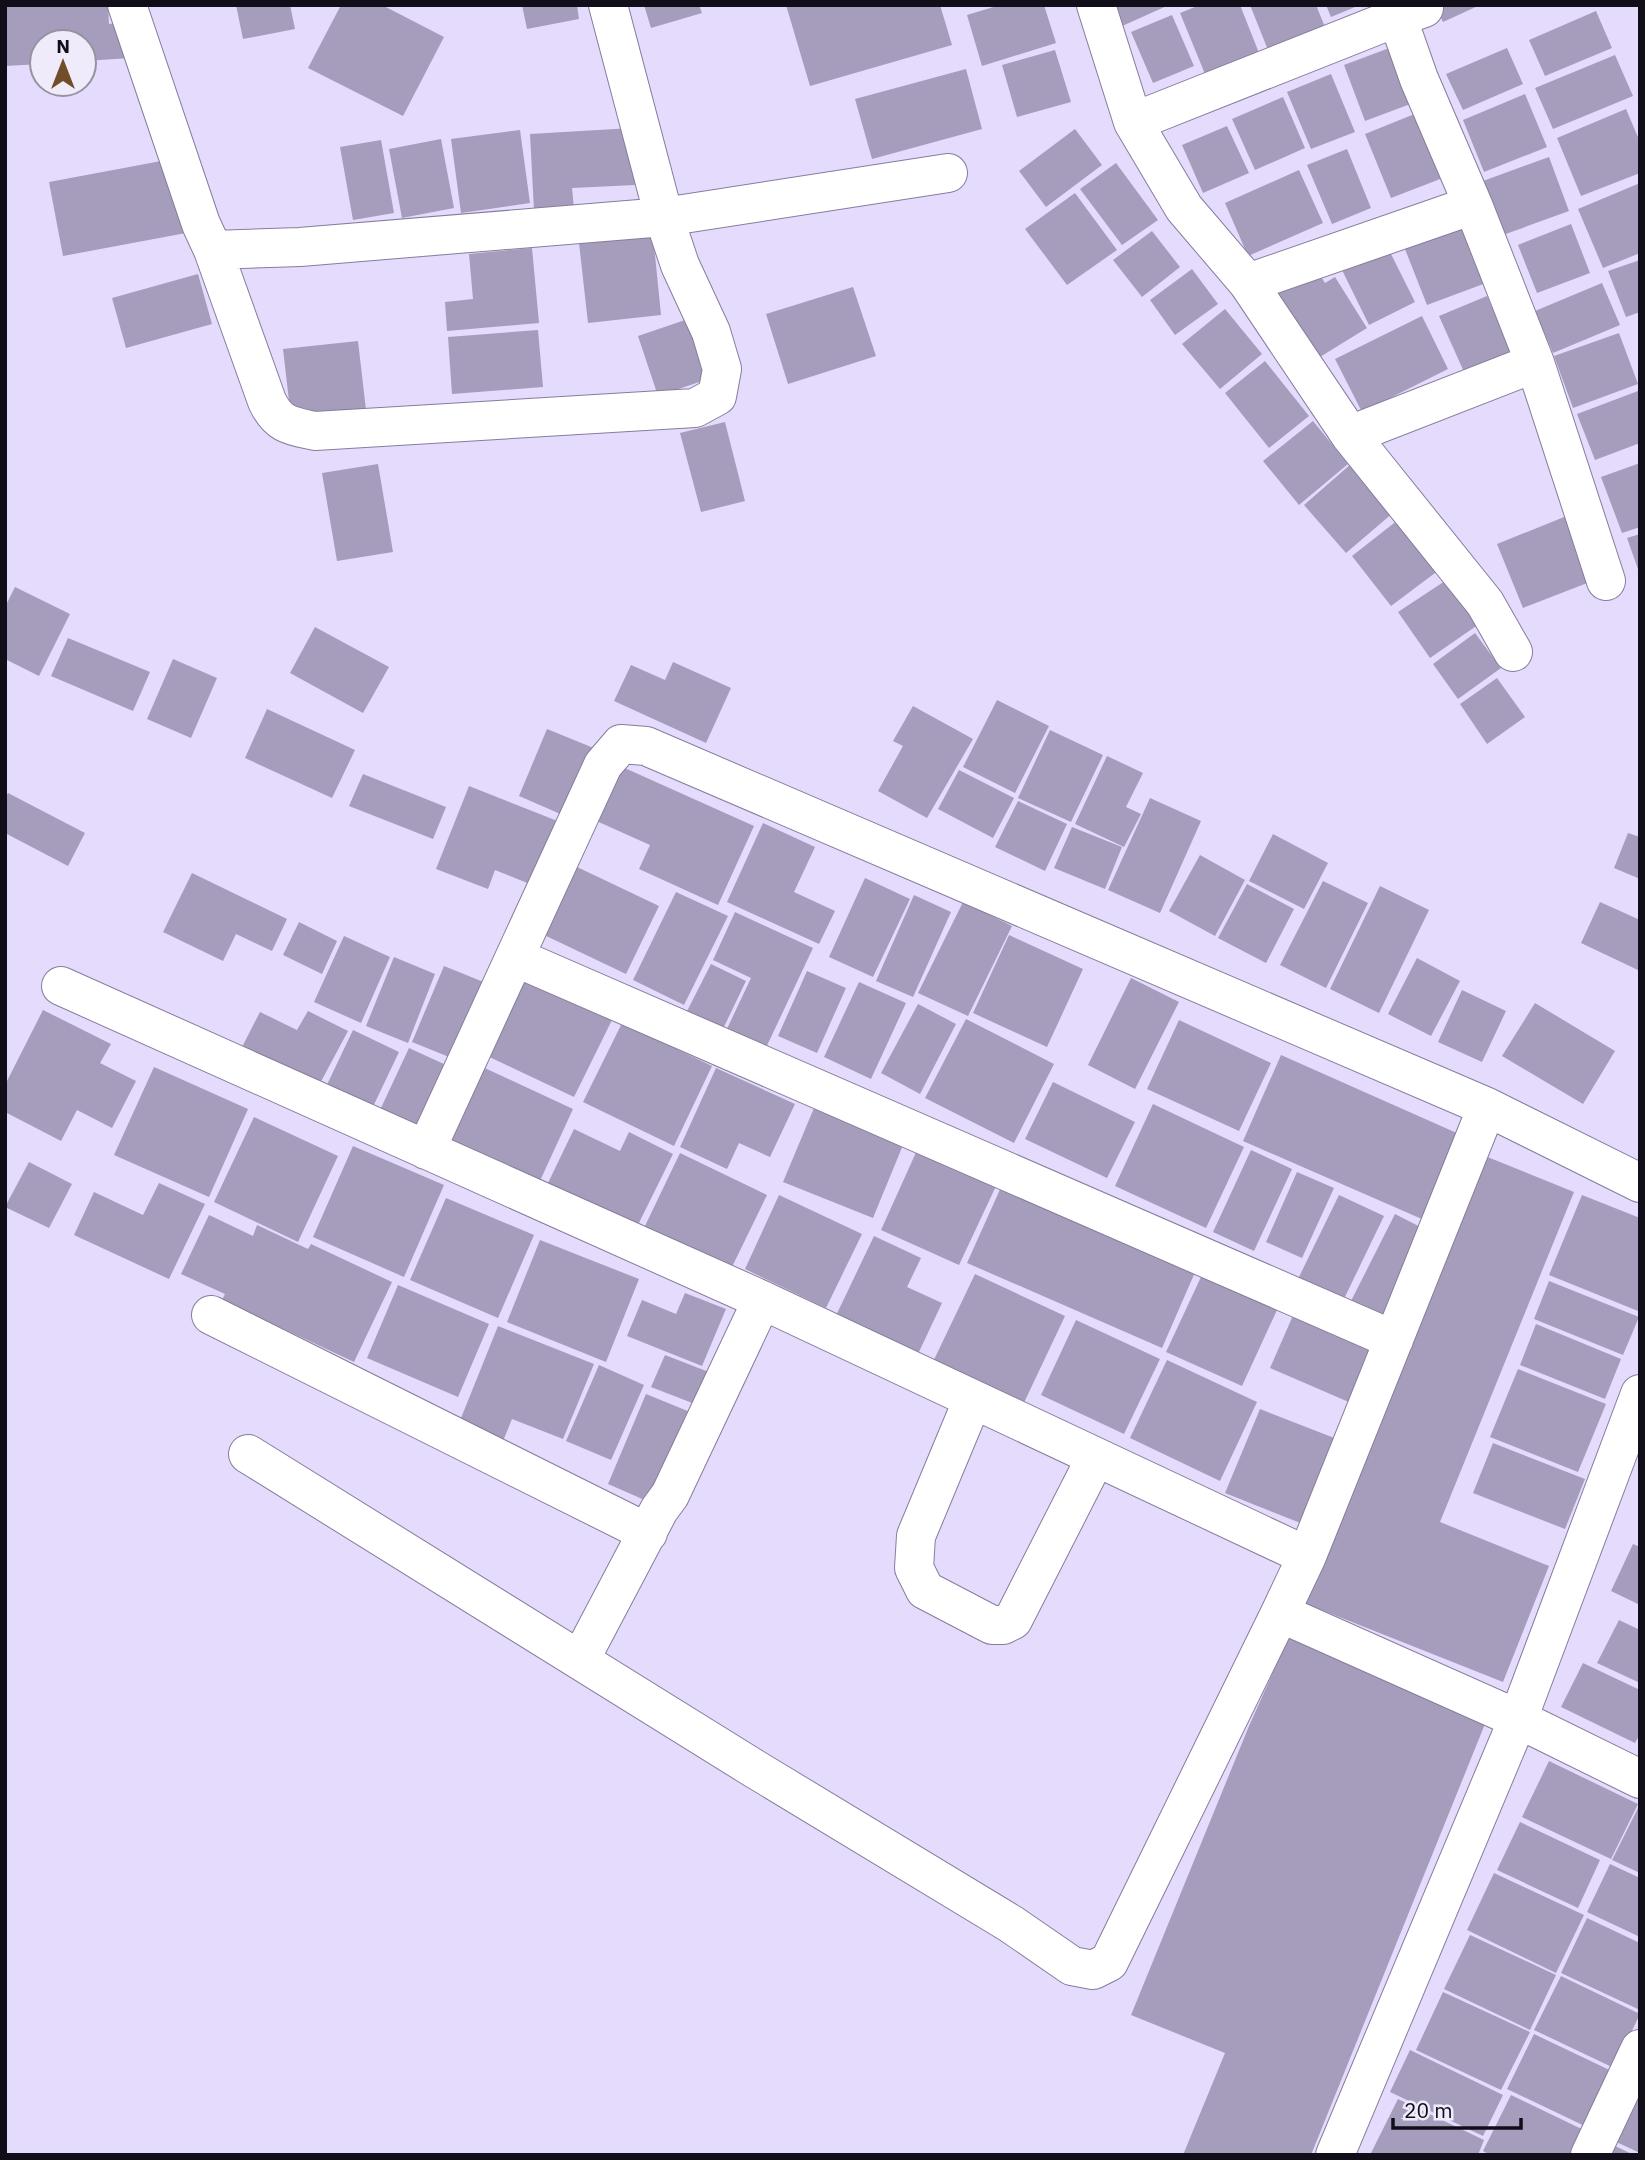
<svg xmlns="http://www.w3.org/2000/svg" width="1645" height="2160" font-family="'IBM Plex Sans',sans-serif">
	<rect width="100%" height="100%" fill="#e4dbfd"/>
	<path fill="#a69dbd" d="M5 5H108L109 24 129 22 131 58 84 61V42H42V64L5 66Z
		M236 5H290L295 29 243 39Z
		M341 5H382L444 37 403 116 308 68Z
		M522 5H577L579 19 527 29Z
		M644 5H699L702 13 651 28Z
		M786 5H940L952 45 810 86Z
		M1000 5H1044L1056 43 982 66 967 15Z
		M1110 5H1169L1120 27Z
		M1200 5H1240L1259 53 1205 74 1180 13Z
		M1250 5H1316L1325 27 1268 50Z
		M1326 5H1360L1331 17Z
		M1435 5H1480L1443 22Z
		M1596 11 1612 48 1545 76 1529 40Z
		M1172 15 1194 66 1153 83 1131 32Z
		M1400 44 1421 100 1365 121 1344 65Z
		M1507 48 1523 84 1463 110 1446 74Z
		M1055 50 1071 102 1017 117 1002 65Z
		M1615 55 1633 96 1553 129 1535 88Z
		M966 69 982 129 872 159 855 99Z
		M1331 74 1355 132 1311 149 1287 92Z
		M1525 94 1547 147 1484 172 1463 120Z
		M1283 97 1305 148 1255 170 1232 119Z
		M1626 109 1640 142V173L1581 196 1557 138Z
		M1422 111 1448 176 1391 198 1365 134Z
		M1227 126 1249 173 1203 193 1182 145Z
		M632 128 635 185 572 188 574 209 534 211 530 134Z
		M1075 129 1102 165 1046 207 1019 171Z
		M520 130 530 203 461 213 451 139Z
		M441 139 454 208 402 218 389 149Z
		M381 140 394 213 353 220 340 147Z
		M1347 149 1371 208 1332 224 1307 165Z
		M1549 157 1569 211 1503 235 1483 181Z
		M172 159 186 233 63 256 49 182Z
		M1116 163 1158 220 1122 245 1080 189Z
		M1299 170 1323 223 1248 256 1225 203Z
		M1640 183V253L1603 268 1578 209Z
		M1075 193 1117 250 1067 285 1025 229Z
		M1461 222 1486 283 1427 305 1403 244Z
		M1571 224 1590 273 1537 293 1518 245Z
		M1152 231 1180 267 1142 297 1113 260Z
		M653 235 661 315 588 323 579 243Z
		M532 248 539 323 447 331 445 302 473 299 469 254Z
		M1388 248 1415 302 1369 325 1342 270Z
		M1640 260V312L1626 317 1608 271Z
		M1313 264 1325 283 1335 277 1367 328 1315 360 1271 291Z
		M1192 269 1218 304 1175 335 1150 300Z
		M198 274 212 324 126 348 112 298Z
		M1602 283 1620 325 1553 353 1535 311Z
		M853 287 876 356 788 384 766 314Z
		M1487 296 1511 351 1464 372 1439 316Z
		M1225 309 1262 354 1220 389 1182 344Z
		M1422 316 1448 369 1362 412 1335 359Z
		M691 318 711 378 658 396 638 336Z
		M538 330 543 387 452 394 448 337Z
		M1619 333 1638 384 1573 408 1554 356Z
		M358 341 366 410 291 418 283 349Z
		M1265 361 1309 416 1269 448 1225 393Z
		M1638 391 1640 443 1595 460 1577 414Z
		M1313 421 1348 464 1299 505 1263 461Z
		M725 422 745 501 701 512 680 433Z
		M1359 457 1401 506 1346 553 1304 505Z
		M1640 463V527L1622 533 1601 477Z
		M378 464 393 552 337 561 322 473Z
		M1569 515 1595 580 1523 608 1497 544Z
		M1403 516 1443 567 1391 606 1352 556Z
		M1640 534V572H1639L1627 538Z
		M1451 577 1482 622 1430 658 1398 612Z
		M15 587 70 614 39 676 5 659V607Z
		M315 627 389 667 363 713 290 673Z
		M1475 633 1501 668 1458 699 1433 664Z
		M68 638 150 672 133 711 51 676Z
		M173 659 217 678 191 738 147 719Z
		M673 662 731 688 706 743 614 701 631 665 665 680Z
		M1497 678 1525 717 1487 744 1460 704Z
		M997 700 1049 726 1015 793 963 767Z
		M913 706 973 739 927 818 878 791 903 746 893 741Z
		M267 709 355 750 332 798 245 758Z
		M547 729 601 751 572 819 519 796Z
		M1050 730 1103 755 1071 822 1018 798Z
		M1107 756 1143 773 1126 807 1141 814 1124 847 1075 824Z
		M618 765 754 826 718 905 639 869 650 845 592 819Z
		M959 770 1014 798 993 838 938 809Z
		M363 774 446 807 433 839 349 806Z
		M469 786 565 824 540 888 495 870 488 889 436 869Z
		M8 793 85 833 68 866 5 833V799Z
		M1150 798 1201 821 1160 913 1108 890Z
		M1018 801 1067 824 1045 871 995 847Z
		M763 823 815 847 794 892 835 911 819 944 727 902Z
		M1072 827 1122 847 1105 889 1054 868Z
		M1628 833 1640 837V879L1614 868Z
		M1273 834 1328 863 1304 909 1249 881Z
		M1200 855 1245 880 1215 936 1169 911Z
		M575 866 659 906 626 974 542 934Z
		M192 873 287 919 272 951 236 934 223 961 163 932Z
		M865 878 910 899 873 977 829 957Z
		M1323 881 1368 903 1326 988 1280 965Z
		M1247 884 1294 909 1266 963 1218 938Z
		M1380 886 1429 910 1379 1013 1330 989Z
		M676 892 728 916 684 1005 633 980Z
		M914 895 951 912 913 997 876 981Z
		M963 902 1012 926 968 1016 918 993Z
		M1600 902 1640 920V971L1581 943Z
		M735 912 813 948 764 1052 725 1033 751 978 713 960Z
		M299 922 337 941 322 974 283 955Z
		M1009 935 1083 969 1047 1047 973 1013Z
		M344 936 390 957 361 1023 314 1002Z
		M394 957 435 974 408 1043 366 1026Z
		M1417 958 1460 981 1431 1036 1388 1014Z
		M711 964 746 981 721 1033 685 1015Z
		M444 966 486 983 454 1059 412 1042Z
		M807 971 846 988 817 1053 778 1036Z
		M519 976 612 1020 574 1097 483 1054Z
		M1131 978 1179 1002 1135 1089 1088 1065Z
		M859 982 906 1003 871 1079 824 1057Z
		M1462 990 1506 1011 1482 1062 1438 1042Z
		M1535 1003 1615 1051 1583 1104 1502 1056Z
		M918 1004 956 1024 920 1094 881 1073Z
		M43 1010 111 1044 100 1063 136 1081 112 1128 77 1110 61 1141 5 1112V1085Z
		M308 1011 348 1031 317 1089 241 1049 260 1012 297 1030Z
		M966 1019 1054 1064 1014 1143 925 1098Z
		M1179 1020 1271 1063 1239 1131 1147 1089Z
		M622 1023 712 1066 674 1146 583 1102Z
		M353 1030 399 1052 370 1113 324 1091Z
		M409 1048 457 1070 428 1132 380 1110Z
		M1281 1055 1468 1138 1431 1223 1243 1141Z
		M474 1063 573 1109 539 1183 439 1137Z
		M154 1067 248 1109 209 1197 114 1155Z
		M716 1068 795 1104 770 1157 739 1143 727 1169 680 1147Z
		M1053 1082 1135 1122 1107 1178 1025 1139Z
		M1153 1104 1244 1147 1206 1228 1115 1186Z
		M814 1108 903 1145 873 1218 783 1182Z
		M254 1117 338 1156 298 1242 214 1202Z
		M574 1129 620 1151 629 1132 673 1154 635 1231 594 1204 548 1183Z
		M353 1146 444 1185 404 1277 313 1237Z
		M918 1148 997 1184 959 1265 881 1230Z
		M1251 1150 1292 1169 1254 1251 1213 1232Z
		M680 1153 767 1195 731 1269 644 1228Z
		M1480 1154 1574 1192 1440 1522 1549 1566 1503 1682 1299 1601Z
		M29 1162 72 1184 49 1228 5 1207Z
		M1297 1172 1334 1188 1302 1258 1266 1242Z
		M159 1183 205 1204 169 1279 74 1235 94 1192 143 1215Z
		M1002 1185 1196 1270 1162 1348 967 1263Z
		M779 1195 862 1234 826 1308 745 1269Z
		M1339 1195 1384 1216 1343 1301 1298 1279Z
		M1582 1195 1640 1218 1638 1311 1549 1275Z
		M446 1198 534 1235 498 1318 410 1280Z
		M1395 1214 1432 1233 1388 1320 1351 1301Z
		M209 1215 253 1236 257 1225 308 1249 311 1244 392 1282 354 1362 222 1300 225 1294 181 1274Z
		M874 1236 921 1258 907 1287 942 1303 918 1354 832 1324Z
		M540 1240 639 1279 606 1362 507 1322Z
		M975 1274 1065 1316 1021 1409 931 1366Z
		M1201 1277 1277 1310 1242 1386 1166 1352Z
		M1549 1281 1639 1317 1623 1355 1534 1319Z
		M398 1285 489 1324 458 1397 367 1358Z
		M685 1293 726 1309 702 1366 627 1336 642 1300 676 1314Z
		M1295 1311 1383 1348 1358 1406 1270 1368Z
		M1076 1320 1160 1359 1124 1434 1041 1395Z
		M1536 1324 1621 1359 1605 1399 1520 1365Z
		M498 1326 594 1364 563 1439 512 1419 503 1441 459 1423Z
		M665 1355 714 1374 700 1406 651 1387Z
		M1167 1360 1257 1402 1220 1481 1130 1438Z
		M599 1365 644 1385 611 1460 566 1441Z
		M1518 1369 1606 1404 1578 1472 1490 1437Z
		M646 1394 695 1414 656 1505 608 1484Z
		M1260 1409 1342 1441 1308 1526 1225 1493Z
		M1493 1443 1585 1479 1565 1529 1473 1493Z
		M1633 1544 1640 1547V1605L1611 1591Z
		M1619 1620 1640 1630V1683L1597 1663Z
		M1292 1630 1489 1714 1311 2155H1183L1225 2053 1131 2015 1249 1726Z
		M1583 1663 1640 1690V1734L1635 1743 1561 1707Z
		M1549 1761 1638 1804 1611 1859 1522 1817Z
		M1638 1808 1640 1809V1873L1612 1860Z
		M1520 1822 1600 1860 1578 1908 1497 1870Z
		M1610 1864 1640 1878V1937L1587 1912Z
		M1494 1873 1584 1915 1556 1973 1467 1930Z
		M1587 1918 1640 1943V2010L1561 1973Z
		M1470 1935 1556 1975 1530 2030 1444 1989Z
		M1561 1976 1640 2014 1614 2068 1534 2030Z
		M1443 1992 1530 2032 1501 2090 1416 2050Z
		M1534 2034 1620 2075 1593 2130 1507 2089Z
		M1410 2050 1503 2095 1483 2136 1390 2092Z
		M1640 2083V2153L1612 2140Z
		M1511 2095 1592 2134 1582 2155H1490L1483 2151Z
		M1398 2099 1484 2140 1478 2155H1370Z
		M1611 2144 1634 2155H1606Z"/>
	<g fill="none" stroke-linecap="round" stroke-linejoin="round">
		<defs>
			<path id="minor" d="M127 5 201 224 213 250 300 247 664 217 948 173
				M1096 5 1133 122 1184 208 1248 283 1350 435 1485 603 1513 652
				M1393 5 1419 79 1473 205 1535 363 1606 581
				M1133 122 1398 17 1424 8
				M213 250 267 401C278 425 291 426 315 431L695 408 717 396 722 369 711 332 680 265 664 217 608 5
				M1248 283 1473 205
				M1350 435 1535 363
				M517 958 1394 1340
				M61 986 762 1300 1307 1556
				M426 1150 603 765 621 744 646 746 1487 1107 1640 1183
				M211 1315 648 1533
				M973 1399 916 1536 914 1568 925 1590 992 1625H1003L1013 1620 1096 1457
				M248 1454 750 1766 1011 1924 1072 1966 1093 1970 1109 1962 1280 1613 1307 1556 1487 1107
				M1280 1613 1518 1719 1640 1779
				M580 1660 659 1510 670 1495 762 1300
				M1335 2155 1518 1719 1640 1394
				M1590 2155 1640 2049"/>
		</defs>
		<use href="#minor" stroke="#867d9d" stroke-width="40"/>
		<use href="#minor" stroke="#fff" stroke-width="38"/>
	</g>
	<rect width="1645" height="2160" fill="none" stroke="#110e19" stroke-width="14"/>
	<g transform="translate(63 63)"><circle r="33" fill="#efebfa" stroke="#9693a0" stroke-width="2"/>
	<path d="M0-5L12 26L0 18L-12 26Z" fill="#724e28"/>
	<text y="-10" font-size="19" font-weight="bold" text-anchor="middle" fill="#110e19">N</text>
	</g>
	<path d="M1393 2118v10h128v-10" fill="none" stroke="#110e19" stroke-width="3.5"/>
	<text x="1404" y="2118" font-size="21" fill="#110e19" stroke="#efebfa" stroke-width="5" paint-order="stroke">20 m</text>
</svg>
